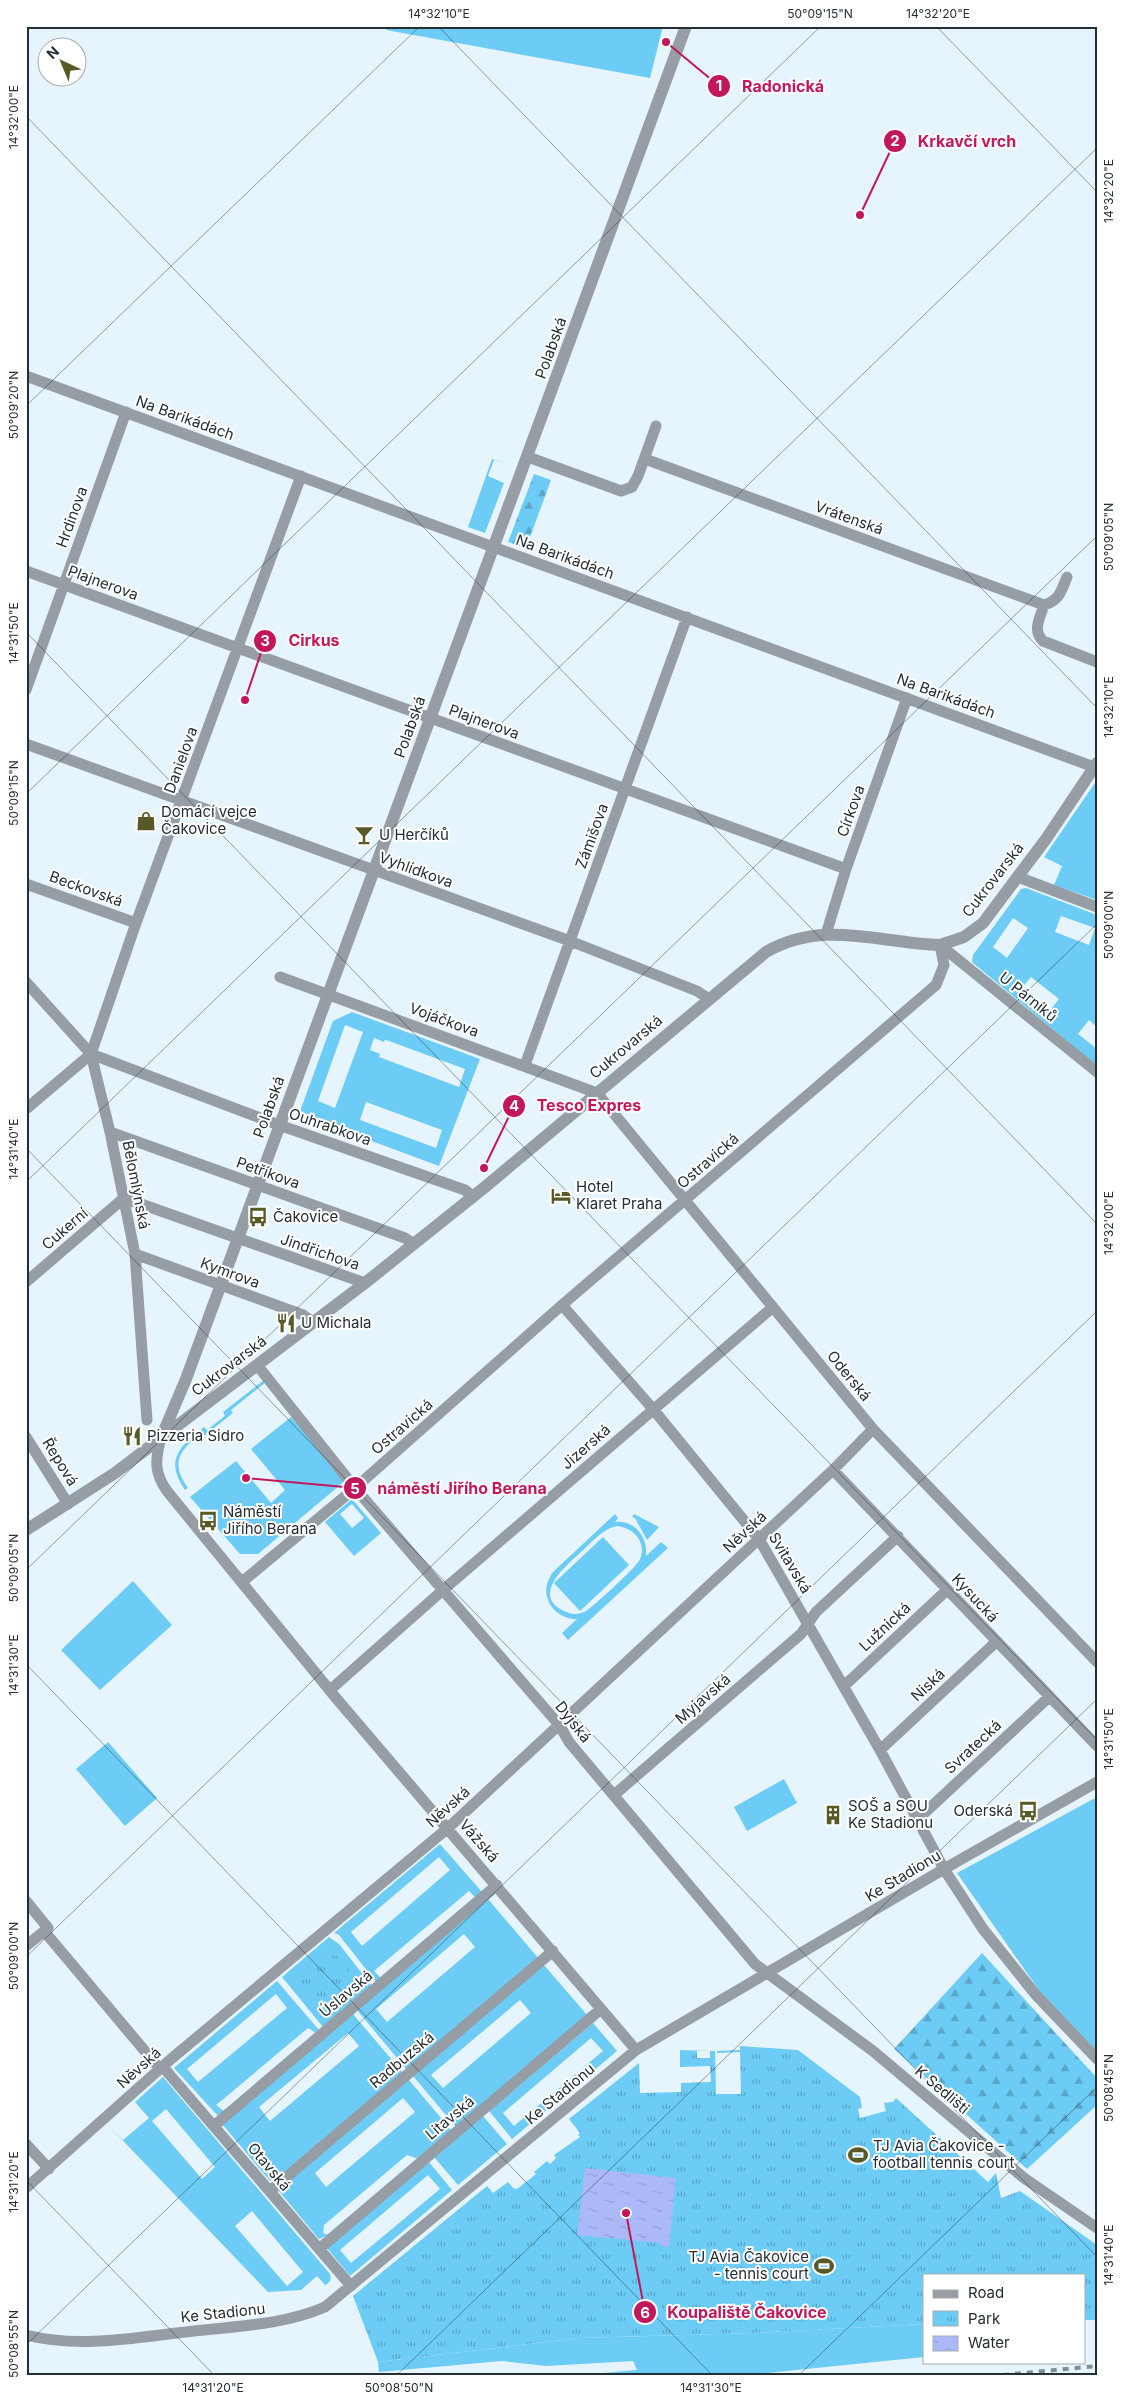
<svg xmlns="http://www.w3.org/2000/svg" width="1123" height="2401" font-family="Inter,sans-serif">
	<defs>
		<pattern id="forest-firs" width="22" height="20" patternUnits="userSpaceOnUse" patternTransform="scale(1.25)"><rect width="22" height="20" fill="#6cccf5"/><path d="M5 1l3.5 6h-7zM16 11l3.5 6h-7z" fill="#59a6c7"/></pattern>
		<pattern id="park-tufts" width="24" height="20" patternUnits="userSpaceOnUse" patternTransform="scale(1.25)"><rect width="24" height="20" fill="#6cccf5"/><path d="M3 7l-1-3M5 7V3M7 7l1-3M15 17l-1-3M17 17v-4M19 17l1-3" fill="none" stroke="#59a6c7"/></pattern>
		<pattern id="water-ripples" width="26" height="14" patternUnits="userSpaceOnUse" patternTransform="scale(1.25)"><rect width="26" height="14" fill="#acb9f9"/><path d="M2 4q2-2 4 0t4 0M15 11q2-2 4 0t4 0" fill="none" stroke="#949fd6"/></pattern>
	</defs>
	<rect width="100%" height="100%" fill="#e6f5fd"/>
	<path fill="#6cccf5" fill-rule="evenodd" d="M390 26H663L650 78 386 30Z
		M492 459 511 465 494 460 488 476 504 483 485 533 468 527Z
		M1097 780V900L1054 885 1062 866 1044 857Z
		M1026 888 1097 915V1027L1089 1020 1078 1034 1097 1049V1066L972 962 973 955 1021 889ZM1061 916 1095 928 1089 945 1055 932ZM1013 918 1028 928 1007 958 993 947ZM1031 977 1059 999 1048 1013 1020 990Z
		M352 1012 480 1059 439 1166 299 1114 333 1021ZM345 1025 363 1032 335 1108 318 1101ZM374 1038 384 1042 385 1040 389 1041 465 1069 459 1087 379 1057 380 1054 370 1050ZM366 1102 442 1130 436 1148 360 1120Z
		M264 1380 266 1382 231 1410 233 1413 201 1438 198 1436C178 1452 171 1464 188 1488L185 1490C164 1460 180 1446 204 1427L207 1430 225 1416 223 1412Z
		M291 1417 346 1480 258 1554H240L190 1497 236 1461 271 1503 285 1490 251 1449Z
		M352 1499 381 1533 354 1556 325 1522ZM352 1504 364 1518 352 1528 340 1514Z
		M615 1514 618 1518 615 1522C635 1520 648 1537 646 1556L661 1542 668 1548 568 1640 562 1633 577 1619C552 1619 536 1592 554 1571ZM617 1526C635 1528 648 1544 639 1561 634 1569 594 1606 586 1611 579 1615 571 1615 564 1611 530 1595 567 1565 581 1552 592 1542 602 1529 617 1526Z
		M634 1514 659 1527 647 1540 635 1518 632 1517Z
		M603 1537 629 1565 580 1611 554 1583Z
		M133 1581 172 1625 100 1690 61 1650Z
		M108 1742 157 1798 125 1826 76 1769Z
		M784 1779 797 1803 747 1831 734 1807Z
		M1097 1797V2051L1041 1993 957 1873Z
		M440 1844 482 1892 476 1898 469 1891 374 1971 381 1978 376 1982 339 1935 334 1933ZM439 1857 450 1870 362 1946 351 1932Z
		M488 1899 539 1959 407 2070 357 2010ZM464 1934 475 1947 387 2022 376 2009Z
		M329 1937 339 1944 372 1986 323 2027 282 1977Z
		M544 1965 588 2016 456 2127 413 2076ZM520 2000 531 2013 443 2088 431 2075Z
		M277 1981 319 2030 316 2033 308 2028 221 2101 216 2105 224 2111 218 2116 174 2068ZM276 1994 287 2008 198 2082 187 2069Z
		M353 2014 403 2073 279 2177 270 2181 222 2124ZM348 2033 359 2046 270 2121 259 2107Z
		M593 2023 617 2051 512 2139 489 2111ZM591 2038 603 2051 514 2126 503 2113Z
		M163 2077 330 2274C332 2279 330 2283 325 2285L317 2276 301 2290 268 2292 108 2125 123 2140 149 2118 135 2102ZM166 2109 215 2167 202 2179 152 2121ZM252 2211 303 2272 287 2286 235 2226Z
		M409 2080 452 2131 419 2159 407 2155 324 2225 323 2233 328 2235 319 2239 278 2190ZM403 2098 415 2112 326 2187 315 2173Z
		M483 2116 507 2144 458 2185 434 2157Z
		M429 2162 452 2190 350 2276 327 2248ZM428 2175 440 2189 351 2263 340 2250Z
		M924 2324V2357L747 2375H580L637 2370 633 2361 546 2366 502 2361 379 2372 378 2362 579 2338 753 2333Z"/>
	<path fill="url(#forest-firs)" d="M534 474 551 480 526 548 508 542Z
		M982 1953 1097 2078V2105L1027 2169 894 2049Z"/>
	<path fill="url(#park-tufts)" d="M328 1946 362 1985 322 2018 290 1978Z
		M740 2046 798 2050 860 2097 862 2108 858 2109 860 2118 886 2111 884 2103 893 2102 896 2098 988 2182 996 2173 1001 2198 1020 2191 1097 2245V2320H1084V2275H924V2324L753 2333 579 2338 378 2362 353 2296 487 2186 493 2193 508 2182 513 2188 517 2189 536 2174 534 2172 547 2161 550 2164 556 2158 554 2155 580 2137 578 2135 580 2133 569 2119 639 2063 640 2093 681 2092V2083L711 2082 710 2066 680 2067V2050L710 2051H697V2058H710V2051H715L716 2094H741L740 2052 717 2053V2051L740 2050Z"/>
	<path fill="url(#water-ripples)" d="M585 2168 676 2178 669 2247 661 2246V2243L577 2235Z"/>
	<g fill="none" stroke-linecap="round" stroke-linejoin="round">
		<path stroke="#969da5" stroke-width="11" d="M26 376 1094 767
			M528 457 621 491 632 487 638 476 656 426
			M645 459 1044 605
			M26 571 846 869
			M1067 577C1061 591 1060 600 1044 605 1040 618 1032 630 1043 641L1097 662
			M26 690 126 412
			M26 744 570 941 697 991 709 999
			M1018 877 1097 907
			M26 884 136 923
			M826 934 846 869 907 698
			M940 945 1097 1072
			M280 977 597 1093 873 1429 1097 1662
			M26 982 91 1054 110 1132 135 1254 147 1420
			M91 1054 136 923 301 476
			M91 1054 279 1125 465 1190 473 1197
			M525 1065 687 617
			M26 1109 91 1054
			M110 1132 405 1238 414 1244
			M124 1198 365 1283
			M135 1254 303 1315 313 1322
			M26 1282 124 1198
			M562 1305 653 1409 759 1539 880 1750 944 1869 983 1929 1036 1995 1097 2059
			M257 1365 355 1488 560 1726 569 1742 755 1964 873 2051 1024 2178 1097 2228
			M26 1437 68 1504
			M161 1438C155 1459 154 1473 167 1491L336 1698 636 2050
			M833 1470 1097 1746
			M242 1582 355 1488 562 1305 936 985 944 965 940 945
			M844 1686 947 1590
			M330 1690 443 1590 773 1307
			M880 1750 996 1642
			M614 1795 801 1634 816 1612 898 1536
			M918 1819 1049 1697
			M26 1901 48 1928 26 1946
			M44 1931 160 2069
			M163 2067 351 2286
			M215 2125 497 1885
			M26 2144 49 2169
			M26 2188 171 2059 448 1828 833 1470 873 1429
			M270 2191 553 1951
			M319 2249 601 2009
			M26 2335C81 2349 138 2337 194 2331 238 2326 283 2325 325 2307L636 2050 944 1869 1097 1782"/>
		<path stroke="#969da5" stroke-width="12" d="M161 1438 186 1379 686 26
			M26 1530 115 1473 365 1283 485 1187 766 952C824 919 878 943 940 945L964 937 983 923 1046 839 1097 763"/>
		<path stroke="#808d93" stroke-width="4" stroke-dasharray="6 6" stroke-linecap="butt" d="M1003 2375 1097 2366"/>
	</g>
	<path fill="none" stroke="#242e33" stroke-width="1" stroke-opacity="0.45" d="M438 26 1097 708M936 26 1097 192M26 116 1097 1224M26 406 420 26M26 632 1097 1740M26 794 821 26M26 1148 1097 2257M26 1182 1097 148M26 1570 1097 536M26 1664 712 2375M26 1957 1097 924M26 2180 214 2375M26 2345 1097 1311M397 2375 1097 1699M799 2375 1097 2087"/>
	<defs>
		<symbol id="shop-bare" viewBox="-9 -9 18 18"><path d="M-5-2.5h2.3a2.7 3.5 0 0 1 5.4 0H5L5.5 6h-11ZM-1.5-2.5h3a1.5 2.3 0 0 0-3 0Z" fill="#575a27" stroke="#fff" stroke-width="2.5" paint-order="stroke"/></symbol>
		<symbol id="bar-bare" viewBox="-9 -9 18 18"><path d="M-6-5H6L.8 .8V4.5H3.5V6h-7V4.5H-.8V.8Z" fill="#575a27" stroke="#fff" stroke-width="2.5" paint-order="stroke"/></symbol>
		<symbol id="hotel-bare" viewBox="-9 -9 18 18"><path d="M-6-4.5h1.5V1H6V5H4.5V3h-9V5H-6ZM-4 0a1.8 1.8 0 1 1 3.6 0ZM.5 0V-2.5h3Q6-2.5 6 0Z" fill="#575a27" stroke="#fff" stroke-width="2.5" paint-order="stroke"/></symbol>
		<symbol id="bus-bare" viewBox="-9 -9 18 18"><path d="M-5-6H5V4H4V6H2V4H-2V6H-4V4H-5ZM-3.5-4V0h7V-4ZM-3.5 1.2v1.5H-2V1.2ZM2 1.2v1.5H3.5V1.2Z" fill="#575a27" stroke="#fff" stroke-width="2.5" paint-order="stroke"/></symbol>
		<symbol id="restaurant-bare" viewBox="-9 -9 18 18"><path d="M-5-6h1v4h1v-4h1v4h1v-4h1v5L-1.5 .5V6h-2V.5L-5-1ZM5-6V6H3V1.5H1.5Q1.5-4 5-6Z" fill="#575a27" stroke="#fff" stroke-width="2.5" paint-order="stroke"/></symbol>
		<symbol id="building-bare" viewBox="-9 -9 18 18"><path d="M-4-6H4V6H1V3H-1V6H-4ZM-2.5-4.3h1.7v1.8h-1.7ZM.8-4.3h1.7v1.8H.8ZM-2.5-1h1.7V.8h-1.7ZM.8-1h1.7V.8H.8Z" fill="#575a27" stroke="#fff" stroke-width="2.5" paint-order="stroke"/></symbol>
		<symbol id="stadium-bare" viewBox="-9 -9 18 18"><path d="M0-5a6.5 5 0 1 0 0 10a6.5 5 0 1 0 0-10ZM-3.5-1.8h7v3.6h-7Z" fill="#575a27" stroke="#fff" stroke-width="2.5" paint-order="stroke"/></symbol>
	</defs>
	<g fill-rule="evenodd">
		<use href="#shop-bare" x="132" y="807" width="28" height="28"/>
		<use href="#bar-bare" x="350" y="821" width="28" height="28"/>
		<use href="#hotel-bare" x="547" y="1182" width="28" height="28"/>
		<use href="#bus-bare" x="244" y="1203" width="28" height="28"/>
		<use href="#restaurant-bare" x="272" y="1309" width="28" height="28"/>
		<use href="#restaurant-bare" x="118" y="1422" width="28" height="28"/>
		<use href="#bus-bare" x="194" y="1507" width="28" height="28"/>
		<use href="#bus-bare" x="1014" y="1797" width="28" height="28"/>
		<use href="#building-bare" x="819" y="1801" width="28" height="28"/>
		<use href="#stadium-bare" x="844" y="2141" width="28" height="28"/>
		<use href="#stadium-bare" x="810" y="2252" width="28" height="28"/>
	</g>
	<g text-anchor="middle" stroke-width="4" stroke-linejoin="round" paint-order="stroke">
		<g font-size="15" fill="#242e33" stroke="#fff">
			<text transform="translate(551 348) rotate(-70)" y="5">Polabská</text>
			<text transform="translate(185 418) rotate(20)" y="5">Na Barikádách</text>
			<text transform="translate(72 517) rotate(-70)" y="5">Hrdinova</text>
			<text transform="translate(849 518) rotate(20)" y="5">Vrátenská</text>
			<text transform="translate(565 557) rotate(20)" y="5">Na Barikádách</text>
			<text transform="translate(103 583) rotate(20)" y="5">Plajnerova</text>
			<text transform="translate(946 696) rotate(20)" y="5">Na Barikádách</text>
			<text transform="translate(484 722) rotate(20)" y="5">Plajnerova</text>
			<text transform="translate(410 727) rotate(-70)" y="5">Polabská</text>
			<text transform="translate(181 760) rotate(-70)" y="5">Danielova</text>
			<text transform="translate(851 811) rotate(-70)" y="5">Církova</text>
			<text transform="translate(592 836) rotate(-70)" y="5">Zámišova</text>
			<text transform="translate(416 870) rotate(20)" y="5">Vyhlídkova</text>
			<text transform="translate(993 880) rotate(-52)" y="5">Cukrovarská</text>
			<text transform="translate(86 889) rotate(20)" y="5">Beckovská</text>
			<text transform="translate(1028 997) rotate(39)" y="5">U Párníků</text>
			<text transform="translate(444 1020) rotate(20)" y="5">Vojáčkova</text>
			<text transform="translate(626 1047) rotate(-40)" y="5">Cukrovarská</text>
			<text transform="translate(269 1107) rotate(-70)" y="5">Polabská</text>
			<text transform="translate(330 1127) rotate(19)" y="5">Ouhrabkova</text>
			<text transform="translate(708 1161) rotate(-41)" y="5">Ostravická</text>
			<text transform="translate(268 1173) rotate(20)" y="5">Petříkova</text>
			<text transform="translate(136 1185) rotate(79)" y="5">Bělomlýnská</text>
			<text transform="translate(65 1229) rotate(-41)" y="5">Cukerní</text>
			<text transform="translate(320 1252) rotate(19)" y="5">Jindřichova</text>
			<text transform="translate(230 1273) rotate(20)" y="5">Kymrova</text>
			<text transform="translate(229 1366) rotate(-37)" y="5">Cukrovarská</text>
			<text transform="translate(849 1376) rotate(51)" y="5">Oderská</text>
			<text transform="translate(402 1427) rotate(-41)" y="5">Ostravická</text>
			<text transform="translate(586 1447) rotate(-41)" y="5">Jizerská</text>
			<text transform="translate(60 1462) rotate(58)" y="5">Řepová</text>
			<text transform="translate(745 1532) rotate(-43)" y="5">Něvská</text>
			<text transform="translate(790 1563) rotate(59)" y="5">Svitavská</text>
			<text transform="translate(975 1598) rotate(47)" y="5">Kysucká</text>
			<text transform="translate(885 1627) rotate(-43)" y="5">Lužnická</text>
			<text transform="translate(928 1685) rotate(-43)" y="5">Niská</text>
			<text transform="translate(703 1699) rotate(-41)" y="5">Myjavská</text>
			<text transform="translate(573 1722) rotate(52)" y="5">Dyjská</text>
			<text transform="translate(973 1747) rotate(-43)" y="5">Svratecká</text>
			<text transform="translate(448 1807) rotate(-42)" y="5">Něvská</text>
			<text transform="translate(479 1841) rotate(49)" y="5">Vážská</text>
			<text transform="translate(903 1876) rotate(-31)" y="5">Ke Stadionu</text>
			<text transform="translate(346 1994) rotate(-40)" y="5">Úslavská</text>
			<text transform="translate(402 2060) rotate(-40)" y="5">Radbuzská</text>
			<text transform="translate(139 2068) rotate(-42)" y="5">Něvská</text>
			<text transform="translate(942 2090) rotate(40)" y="5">K Sedlišti</text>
			<text transform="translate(560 2094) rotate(-40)" y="5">Ke Stadionu</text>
			<text transform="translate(450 2118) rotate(-40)" y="5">Litavská</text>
			<text transform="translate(269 2167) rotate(50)" y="5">Otavská</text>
			<text transform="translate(223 2313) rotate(-6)" y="5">Ke Stadionu</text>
		</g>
		<g font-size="15" fill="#242e33" stroke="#fff" text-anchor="start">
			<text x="161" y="817">Domácí vejce<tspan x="161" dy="17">Čakovice</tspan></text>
			<text x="379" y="840">U Herčíků</text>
			<text x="576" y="1192">Hotel<tspan x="576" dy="17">Klaret Praha</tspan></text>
			<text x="273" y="1222">Čakovice</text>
			<text x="301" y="1328">U Michala</text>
			<text x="147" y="1441">Pizzeria Sidro</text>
			<text x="223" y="1517">Náměstí<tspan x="223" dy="17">Jiřího Berana</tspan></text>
			<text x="848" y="1811">SOŠ a SOU<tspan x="848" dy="17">Ke Stadionu</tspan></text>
			<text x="1013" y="1816" text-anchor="end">Oderská</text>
			<text x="873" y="2151">TJ Avia Čakovice -<tspan x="873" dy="17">football tennis court</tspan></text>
			<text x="809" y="2262" text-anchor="end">TJ Avia Čakovice<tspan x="809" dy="17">- tennis court</tspan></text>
		</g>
	</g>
	<path fill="none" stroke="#c2185b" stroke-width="2" d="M666 42L719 86M860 215L895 141M245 700L265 641M484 1168L514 1106M246 1478L355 1488M626 2213L645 2312"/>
	<g fill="#c2185b" stroke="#fff" stroke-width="2">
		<circle cx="666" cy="42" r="5"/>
		<circle cx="860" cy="215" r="5"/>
		<circle cx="245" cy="700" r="5"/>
		<circle cx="484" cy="1168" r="5"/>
		<circle cx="246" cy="1478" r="5"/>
		<circle cx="626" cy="2213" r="5"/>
		<circle cx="719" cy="86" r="12"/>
		<circle cx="895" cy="141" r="12"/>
		<circle cx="265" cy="641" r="12"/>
		<circle cx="514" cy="1106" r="12"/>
		<circle cx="355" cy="1488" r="12"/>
		<circle cx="645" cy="2312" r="12"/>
	</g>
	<g font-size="15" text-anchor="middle" font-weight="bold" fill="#fff">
		<text x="719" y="91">1</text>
		<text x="895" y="146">2</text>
		<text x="265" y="646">3</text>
		<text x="514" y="1111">4</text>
		<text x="355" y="1494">5</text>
		<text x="645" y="2318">6</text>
	</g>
	<g font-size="16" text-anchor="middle" font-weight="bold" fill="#c2185b" stroke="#fff" stroke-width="4" stroke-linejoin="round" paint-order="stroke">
		<text x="783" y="92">Radonická</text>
		<text x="967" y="147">Krkavčí vrch</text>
		<text x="314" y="646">Cirkus</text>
		<text x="589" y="1111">Tesco Expres</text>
		<text x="462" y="1494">náměstí Jiřího Berana</text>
		<text x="747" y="2318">Koupaliště Čakovice</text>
	</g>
	<rect width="1123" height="2401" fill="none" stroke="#ffffff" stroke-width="55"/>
	<rect x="923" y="2274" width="162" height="90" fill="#ffffff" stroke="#a7abad"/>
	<rect x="933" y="2290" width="25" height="8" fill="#969da5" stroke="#a7abad"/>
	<text x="968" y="2298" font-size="15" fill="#242e33">Road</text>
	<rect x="933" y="2311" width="25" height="15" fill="url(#park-tufts)" stroke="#a7abad"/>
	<text x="968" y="2324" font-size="15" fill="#242e33">Park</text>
	<rect x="933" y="2336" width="25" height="15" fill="url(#water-ripples)" stroke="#a7abad"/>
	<text x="968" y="2348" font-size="15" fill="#242e33">Water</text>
	<g transform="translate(62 62) rotate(316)"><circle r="24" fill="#ffffff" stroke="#a7abad"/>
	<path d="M0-4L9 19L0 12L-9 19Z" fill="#575a27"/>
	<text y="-8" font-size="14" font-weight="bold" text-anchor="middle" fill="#242e33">N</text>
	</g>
	<rect x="28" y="28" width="1068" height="2346" fill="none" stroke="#242e33" stroke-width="2"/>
	<g font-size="12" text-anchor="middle" fill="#242e33">
		<text x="439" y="18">14°32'10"E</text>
		<text x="820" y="18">50°09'15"N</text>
		<text x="938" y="18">14°32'20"E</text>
		<text transform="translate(14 117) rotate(-90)" y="4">14°32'00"E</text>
		<text transform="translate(1109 191) rotate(-90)" y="4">14°32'20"E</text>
		<text transform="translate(14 405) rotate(-90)" y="4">50°09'20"N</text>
		<text transform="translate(1109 537) rotate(-90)" y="4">50°09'05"N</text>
		<text transform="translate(14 633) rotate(-90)" y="4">14°31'50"E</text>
		<text transform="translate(1109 707) rotate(-90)" y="4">14°32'10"E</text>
		<text transform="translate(14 793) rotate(-90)" y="4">50°09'15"N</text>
		<text transform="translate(1109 925) rotate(-90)" y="4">50°09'00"N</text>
		<text transform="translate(14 1149) rotate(-90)" y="4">14°31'40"E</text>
		<text transform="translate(1109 1223) rotate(-90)" y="4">14°32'00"E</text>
		<text transform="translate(14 1568) rotate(-90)" y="4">50°09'05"N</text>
		<text transform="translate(14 1665) rotate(-90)" y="4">14°31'30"E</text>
		<text transform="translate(1109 1739) rotate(-90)" y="4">14°31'50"E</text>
		<text transform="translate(14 1956) rotate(-90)" y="4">50°09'00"N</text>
		<text transform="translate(1109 2088) rotate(-90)" y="4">50°08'45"N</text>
		<text transform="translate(14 2182) rotate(-90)" y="4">14°31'20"E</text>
		<text transform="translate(1109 2255) rotate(-90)" y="4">14°31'40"E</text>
		<text transform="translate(14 2344) rotate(-90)" y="4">50°08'55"N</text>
		<text x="213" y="2392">14°31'20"E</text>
		<text x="399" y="2392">50°08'50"N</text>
		<text x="711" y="2392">14°31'30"E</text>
	</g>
</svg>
